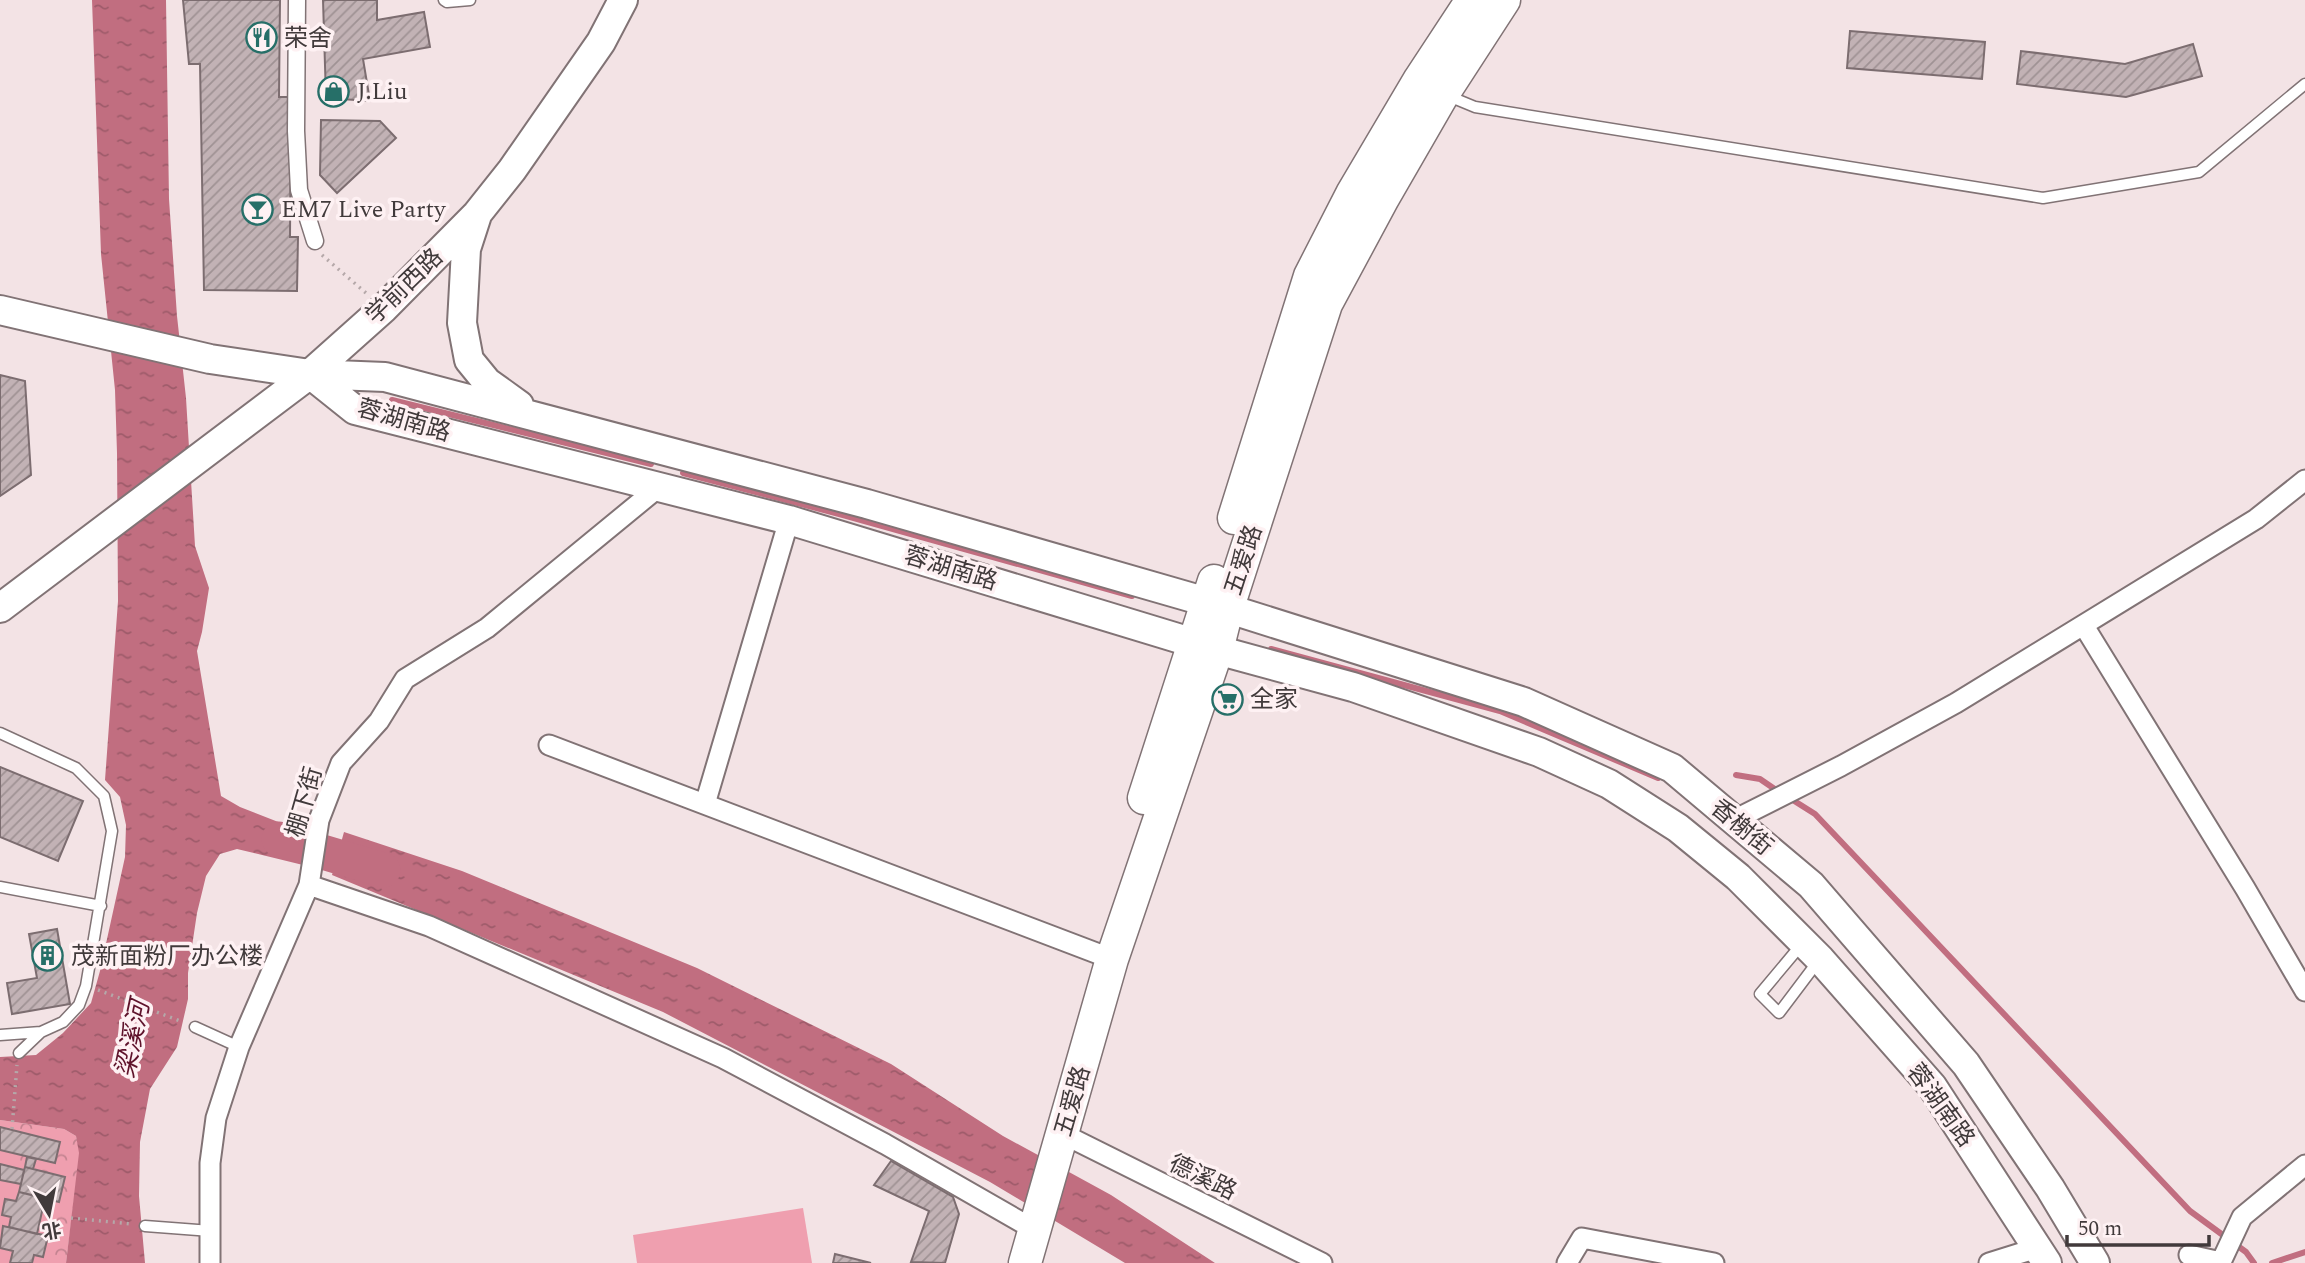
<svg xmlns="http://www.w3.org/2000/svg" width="2305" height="1263" font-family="Spectral,'Noto Sans SC',serif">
	<defs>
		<pattern id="forest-crowns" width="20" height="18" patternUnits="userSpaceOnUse" patternTransform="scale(1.75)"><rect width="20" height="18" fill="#ef9faf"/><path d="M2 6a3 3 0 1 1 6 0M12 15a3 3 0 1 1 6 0" fill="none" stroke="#c38390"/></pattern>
		<pattern id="water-ripples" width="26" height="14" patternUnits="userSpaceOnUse" patternTransform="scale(1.75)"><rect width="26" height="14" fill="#c16e80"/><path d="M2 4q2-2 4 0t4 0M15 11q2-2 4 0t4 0" fill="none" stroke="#9e5b6a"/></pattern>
		<pattern id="building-hatch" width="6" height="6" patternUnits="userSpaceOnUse" patternTransform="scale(1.75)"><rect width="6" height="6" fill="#c2b2b5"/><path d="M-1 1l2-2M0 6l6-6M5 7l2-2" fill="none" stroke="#9f9294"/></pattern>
	</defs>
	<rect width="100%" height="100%" fill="#f3e3e5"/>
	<path fill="url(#forest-crowns)" d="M0 1120 64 1129 76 1136 80 1152 66 1263H0Z"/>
	<path fill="#ef9faf" d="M803 1208 812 1263H637L633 1235Z"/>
	<path fill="url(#water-ripples)" d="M92 0H166L169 199 177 316 186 398 195 546 209 588 202 632 197 651 221 796 240 807 309 834 303 865 237 849 220 854 206 876 197 913 188 973V999L177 1047 150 1089 140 1142 139 1196 145 1263H66L79 1153 76 1136 64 1129 0 1120V1057L36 1055 63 1033 91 1003 100 971 125 857 126 825 120 797 105 780 118 601 117 453 115 390 101 254Z
		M344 832 462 871 697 968 891 1064 1003 1136 1111 1195 1215 1263H1125L990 1182 663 1012 332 875Z"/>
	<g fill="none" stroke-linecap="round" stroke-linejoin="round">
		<path stroke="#c16e80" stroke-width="6" d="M392 400 651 464
			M683 473 843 515 1132 596
			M1271 649 1500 711 1658 778
			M1736 775 1760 779 1779 792
			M1788 797 1815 814 2190 1211 2246 1252 2254 1263
			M2272 1263 2305 1252"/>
		<path stroke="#c16e80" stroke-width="35" d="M279 839 383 870"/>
	</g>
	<path fill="url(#building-hatch)" stroke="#7c6d70" stroke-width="2" d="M183 0H280L279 97H291L290 237H298L297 291 204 290 200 64H189Z
		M323 0H377V20L424 12 430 47 363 59 370 101 326 98Z
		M1850 31 1985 42 1982 79 1847 68Z
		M2193 44 2202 76 2126 97 2017 84 2021 51 2125 64Z
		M321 120 380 121 396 138 337 193 320 175Z
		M0 375 25 381 31 475 0 496Z
		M0 767 83 801 58 861 0 837Z
		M57 929 70 1004 12 1014 7 983 37 978 29 934Z
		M0 1127 60 1142 55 1163 0 1150Z
		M27 1157 36 1159 33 1169 25 1167Z
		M891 1161 953 1197 959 1214 945 1263 911 1262 929 1211 874 1185Z
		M0 1164 24 1170 21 1184 0 1180Z
		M25 1167 65 1177 59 1202 19 1192Z
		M19 1192 45 1198 37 1234 9 1227 11 1217 2 1215 5 1199 16 1201Z
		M3 1226 48 1236 43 1257 34 1255 32 1263H10L13 1251 0 1248Z
		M835 1254 871 1263H833Z"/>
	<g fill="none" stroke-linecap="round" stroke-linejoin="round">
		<defs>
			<path id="service" d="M444 0 447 2 470 0
				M1446 95 1475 107 2043 198 2199 172 2305 84
				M0 733 76 768 104 796 112 831 86 986 79 1005 63 1022 41 1032 19 1053
				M0 887 101 906
				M1801 945 1760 994 1779 1013 1819 960
				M195 1027 239 1047
				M0 1035 41 1032
				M145 1226 211 1231"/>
			<path id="pedestrian" d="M297 0 296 131 299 190 315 241"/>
			<path id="minor" d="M2084 626 2245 888 2305 991
				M549 745 1112 959
				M705 804 789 520
				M1734 820 1841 766 1956 703 2256 519 2305 480
				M309 885 429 926 723 1058 885 1144 1021 1222
				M1063 1134 1322 1263
				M2189 1255 2221 1262 2242 1217 2305 1165
				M210 1263V1163L216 1118 239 1047 309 885 319 820 341 763 379 721 405 679 487 628 660 486
				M1567 1263 1582 1238 1714 1263
				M1989 1263 2037 1248"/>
			<path id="secondary" d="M477 215 466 249 462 323 469 360 487 382 519 405
				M0 310 210 359 310 374 385 377 867 504 1207 602 1524 702 1672 768 1811 885 1966 1064 2050 1188 2095 1263
				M310 374 355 410 789 520 1217 650 1353 687 1539 752 1609 784 1678 828 1738 877 1820 959 1932 1086 2047 1263
				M0 608 310 374 384 308 477 214 512 170 601 42 623 0"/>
			<path id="primary" d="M1234 518 1310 276 1352 194 1420 79 1472 0
				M1144 798 1214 581
				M1025 1263 1112 959 1217 650 1227 610 1326 304 1383 198 1443 94 1504 0"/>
		</defs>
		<use href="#service" stroke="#817375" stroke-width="13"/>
		<use href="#pedestrian" stroke="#817375" stroke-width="19"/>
		<use href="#minor" stroke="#817375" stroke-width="23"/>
		<use href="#secondary" stroke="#817375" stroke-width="32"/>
		<use href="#primary" stroke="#817375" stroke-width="35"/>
		<path stroke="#b5a8a9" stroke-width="3.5" stroke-dasharray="2 5" stroke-linecap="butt" d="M322 255 366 293
			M98 990 183 1022
			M12 1129 17 1065
			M71 1218 132 1224"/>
		<use href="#service" stroke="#fff" stroke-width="10"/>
		<use href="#pedestrian" stroke="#fff" stroke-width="16"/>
		<use href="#minor" stroke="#fff" stroke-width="19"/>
		<use href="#secondary" stroke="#fff" stroke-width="28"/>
		<use href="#primary" stroke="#fff" stroke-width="32"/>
	</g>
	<defs>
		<symbol id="restaurant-ring" viewBox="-11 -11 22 22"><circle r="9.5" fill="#fef1f3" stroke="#266f68" stroke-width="1.5"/><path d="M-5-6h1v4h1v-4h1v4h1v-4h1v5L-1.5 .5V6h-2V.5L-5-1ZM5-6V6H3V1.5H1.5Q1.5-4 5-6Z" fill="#266f68"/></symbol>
		<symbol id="shop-ring" viewBox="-11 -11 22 22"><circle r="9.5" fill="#fef1f3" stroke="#266f68" stroke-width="1.5"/><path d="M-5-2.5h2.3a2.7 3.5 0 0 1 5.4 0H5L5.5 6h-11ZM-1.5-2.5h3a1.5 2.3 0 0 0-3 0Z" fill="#266f68"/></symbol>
		<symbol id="bar-ring" viewBox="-11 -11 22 22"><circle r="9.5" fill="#fef1f3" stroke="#266f68" stroke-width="1.5"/><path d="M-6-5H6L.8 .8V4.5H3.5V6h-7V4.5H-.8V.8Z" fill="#266f68"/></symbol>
		<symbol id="supermarket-ring" viewBox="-11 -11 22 22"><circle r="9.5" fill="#fef1f3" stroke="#266f68" stroke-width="1.5"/><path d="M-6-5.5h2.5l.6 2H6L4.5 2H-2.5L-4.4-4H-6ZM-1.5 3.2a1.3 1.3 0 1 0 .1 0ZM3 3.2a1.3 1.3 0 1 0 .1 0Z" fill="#266f68"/></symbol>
		<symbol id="building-ring" viewBox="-11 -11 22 22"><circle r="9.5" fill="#fef1f3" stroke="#266f68" stroke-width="1.5"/><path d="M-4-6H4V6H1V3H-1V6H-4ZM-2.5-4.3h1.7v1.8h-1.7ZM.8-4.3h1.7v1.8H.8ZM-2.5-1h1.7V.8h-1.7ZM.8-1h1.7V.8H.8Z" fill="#266f68"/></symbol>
	</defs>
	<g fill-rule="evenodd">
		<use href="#restaurant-ring" x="244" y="20" width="35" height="35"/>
		<use href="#shop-ring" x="316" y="74" width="35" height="35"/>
		<use href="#bar-ring" x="240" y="192" width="35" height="35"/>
		<use href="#supermarket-ring" x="1210" y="682" width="35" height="35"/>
		<use href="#building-ring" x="30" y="938" width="35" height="35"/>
	</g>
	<g text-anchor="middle" stroke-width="7" stroke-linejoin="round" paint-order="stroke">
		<g font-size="24" fill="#413a3b" stroke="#fef1f3" text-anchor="start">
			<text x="284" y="46">荣舍</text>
			<text x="357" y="99">J.Liu</text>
			<text x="281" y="217">EM7 Live Party</text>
			<text x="1250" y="707">全家</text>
			<text x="71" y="964">茂新面粉厂办公楼</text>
		</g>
		<g font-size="24" fill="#413a3b" stroke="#fef1f3">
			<text transform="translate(404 286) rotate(-44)" y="8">学前西路</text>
			<text transform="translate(404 420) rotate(16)" y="8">蓉湖南路</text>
			<text transform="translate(1243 560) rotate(-72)" y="8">五爱路</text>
			<text transform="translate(951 568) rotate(17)" y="8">蓉湖南路</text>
			<text transform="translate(304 802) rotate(-74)" y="8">棚下街</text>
			<text transform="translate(1742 827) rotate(40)" y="8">香榭街</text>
			<text transform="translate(1072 1101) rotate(-74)" y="8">五爱路</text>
			<text transform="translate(1941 1105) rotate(54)" y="8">蓉湖南路</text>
			<text transform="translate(1203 1177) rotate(26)" y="8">德溪路</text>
		</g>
		<g font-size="26" font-style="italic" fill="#5f132b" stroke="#fef1f3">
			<text transform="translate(132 1039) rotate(-78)" y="9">梁溪河</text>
		</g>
	</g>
	<g transform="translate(49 1214) rotate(170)" stroke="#fef1f3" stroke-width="5" paint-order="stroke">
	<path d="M0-5L12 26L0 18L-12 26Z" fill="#413a3b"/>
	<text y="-10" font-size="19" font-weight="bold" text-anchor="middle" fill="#413a3b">北</text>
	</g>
	<path d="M2067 1235v10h142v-10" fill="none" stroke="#413a3b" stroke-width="3.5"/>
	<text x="2078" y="1235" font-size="21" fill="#413a3b" stroke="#fef1f3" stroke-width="5" paint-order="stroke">50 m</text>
</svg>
